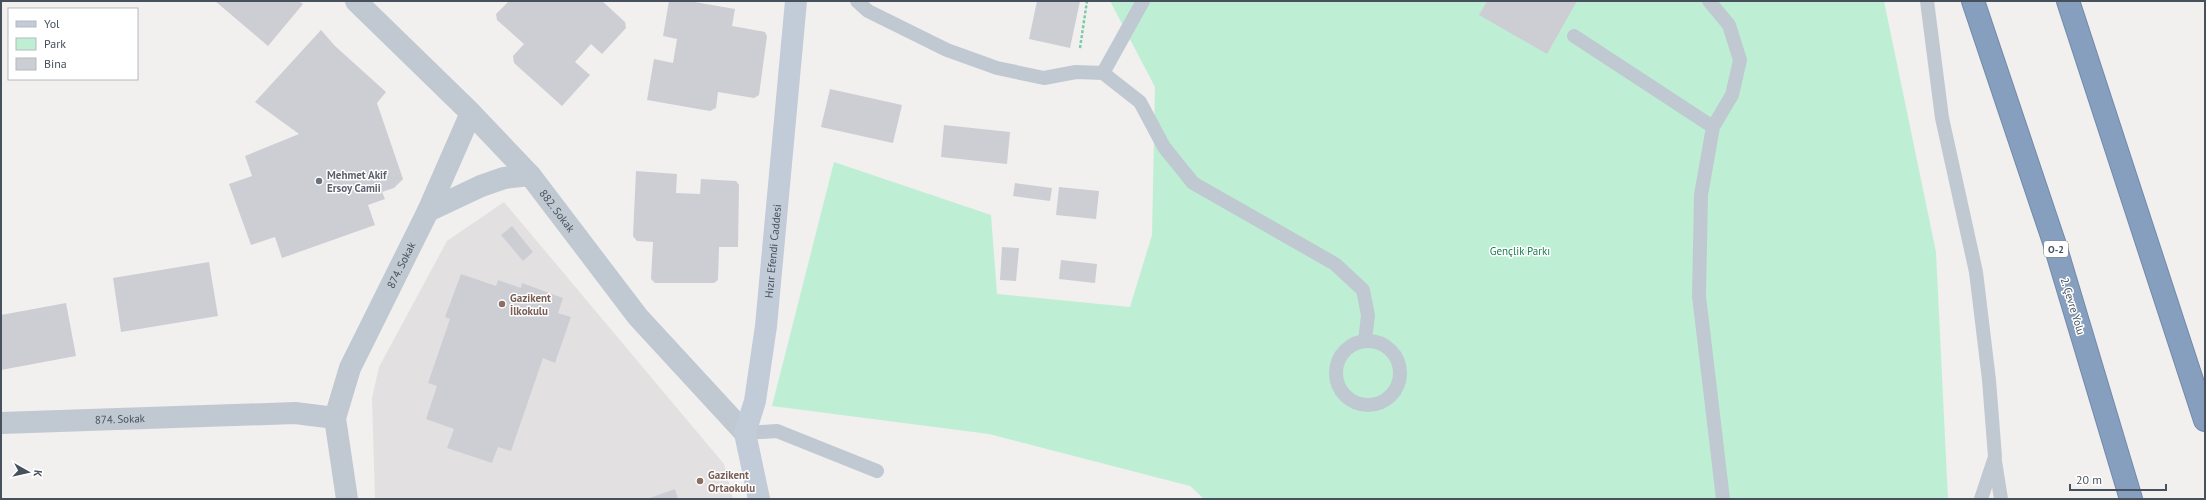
<svg xmlns="http://www.w3.org/2000/svg" width="2206" height="500" font-family="'PT Sans',sans-serif">
	<rect width="100%" height="100%" fill="#f2efef"/>
	<path fill="#e3e0e1" d="M504 202 724 464 733 499H375L372 398 379 367 447 241Z"/>
	<path fill="#beefd4" d="M1110 1H1884L1936 252 1948 499H1204L1190 486 989 434 772 406 834 162 991 215 997 294 1130 307 1152 235 1155 87Z"/>
	<path fill="#ccced4" d="M215 1H299L303 4 268 46Z
		M509 1H602L625 22 626 28 602 54 591 44 575 62 590 75 562 106 514 63 513 56 524 44 497 20 496 14Z
		M669 1H689L735 9 732 26 765 32 767 36 759 95 754 98 718 92 716 108 710 111 647 100 654 59 673 63 677 39 663 36Z
		M1037 1H1080L1070 48 1029 39Z
		M1487 1H1577L1547 54 1479 15Z
		M321 30 335 46 386 92 377 103 403 179 394 188 382 192 385 199 368 205 375 225 282 258 275 237 251 245 229 184 252 176 245 156 299 134 255 102Z
		M830 89 902 105 893 143 821 127Z
		M944 125 1010 132 1007 164 941 157Z
		M636 171 677 174 676 193 700 194 701 179 736 181 739 185 738 247H719L718 280 714 283H655L651 279 653 242 637 241 633 236Z
		M1015 183 1052 188 1050 201 1013 196Z
		M1059 187 1099 191 1096 219 1056 215Z
		M512 226 533 252 523 261 501 235Z
		M1002 247 1019 248 1016 281 1000 280Z
		M1061 260 1097 264 1095 283 1059 279Z
		M209 262 218 316 121 332 113 278Z
		M461 274 496 286 498 280 521 288 522 283 563 298 558 313 571 317 555 363 543 358 511 451 498 447 492 463 447 448 454 429 426 419 437 386 428 383 450 319 445 317Z
		M66 303 76 356 1 370V315Z
		M675 489 678 499H647Z"/>
	<g fill="none" stroke-linecap="round" stroke-linejoin="round">
		<defs>
			<path id="highway" d="M1973 1 2054 242 2131 499
				M2068 1 2205 420"/>
		</defs>
		<use href="#highway" stroke="#728aaa" stroke-width="24"/>
		<path stroke="#76cda7" stroke-width="2.5" stroke-dasharray="3 2" stroke-linecap="butt" d="M1080 48 1087 1"/>
		<path stroke="#c0c9d1" stroke-width="14" d="M857 1 868 11 947 50 997 68 1044 78 1076 72 1103 73 1140 102 1164 147 1193 183 1335 264 1363 290 1368 315 1365 341
			M1709 1 1729 25 1740 60 1732 95 1713 127 1701 195 1699 296 1723 499
			M1927 1 1942 118 1976 272 1989 380 1995 457 1981 499
			M1574 36 1713 127
			M1103 73 1143 1
			M1336 373a32 32 0 1 1 64 0a32 32 0 1 1-64 0Z
			M745 433 777 431 877 471
			M1995 461 2001 499"/>
		<g stroke="#c0c9d1" stroke-width="22">
			<path id="s1" d="M356 1 471 113 530 175 638 317 745 433"/>
			<path d="M428 211 481 186 504 178 530 175"/>
			<path id="s2" d="M1 423 295 413 335 418"/>
			<path id="s3" d="M347 499 335 418 350 368 428 211 471 113"/>
		</g>
		<path stroke="#c2cbd8" stroke-width="22" id="s4" d="M759 499 745 433 755 401 766 326 796 1"/>
		<use href="#highway" stroke="#879fbe" stroke-width="22"/>
	</g>
	<circle fill="#6b7280" stroke="#fff" stroke-width="1.5" cx="319" cy="181" r="4"/>
	<g fill="#8d6e63" stroke="#fff" stroke-width="1.5">
		<circle cx="502" cy="304" r="4"/>
		<circle cx="700" cy="481" r="4"/>
	</g>
	<g text-anchor="middle" stroke-width="3" stroke-linejoin="round" paint-order="stroke">
		<rect fill="#fff" stroke="#7e858e" stroke-width="1" x="2044" y="241" width="24" height="16" rx="3"/>
		<g font-size="10" font-weight="bold" fill="#47515d">
			<text x="2056" y="253">O-2</text>
		</g>
		<g font-size="11" font-weight="bold" fill="#5b616d" stroke="#fff" text-anchor="start">
			<text x="327" y="179">Mehmet Akif<tspan x="327" dy="13">Ersoy Camii</tspan></text>
		</g>
		<g font-size="11" fill="#47515d" stroke="#fff">
			<text dy="4" stroke="none"><textPath href="#s1" startOffset="291">882. Sokak</textPath></text>
			<text dy="4" stroke="none"><textPath href="#s4" startOffset="252">Hızır Efendi Caddesi</textPath></text>
			<text dy="4" stroke="none"><textPath href="#s3" startOffset="249">874. Sokak</textPath></text>
			<text transform="translate(2073 306) rotate(73)" y="4">2. Çevre Yolu</text>
			<text dy="4" stroke="none"><textPath href="#s2" startOffset="119">874. Sokak</textPath></text>
		</g>
		<g font-size="11" fill="#177f51" stroke="#fff">
			<text x="1520" y="255">Gençlik Parkı</text>
		</g>
		<g font-size="11" font-weight="bold" fill="#785e54" stroke="#fff" text-anchor="start">
			<text x="510" y="302">Gazikent<tspan x="510" dy="13">İlkokulu</tspan></text>
			<text x="708" y="479">Gazikent<tspan x="708" dy="13">Ortaokulu</tspan></text>
		</g>
	</g>
	<rect width="2206" height="500" fill="none" stroke="#47515d" stroke-width="4"/>
	<rect x="8" y="8" width="130" height="72" fill="#ffffff" stroke="#b5b9be"/>
	<rect x="16" y="21" width="20" height="6" fill="#c2cbd8" stroke="#b5b9be"/>
	<text x="44" y="28" font-size="12" fill="#47515d">Yol</text>
	<rect x="16" y="38" width="20" height="12" fill="#beefd4" stroke="#b5b9be"/>
	<text x="44" y="48" font-size="12" fill="#47515d">Park</text>
	<rect x="16" y="58" width="20" height="12" fill="#ccced4" stroke="#b5b9be"/>
	<text x="44" y="68" font-size="12" fill="#47515d">Bina</text>
	<g transform="translate(28 472) rotate(98)" stroke="#ffffff" stroke-width="3" paint-order="stroke">
	<path d="M0-3L7 15L0 10L-7 15Z" fill="#47515d"/>
	<text y="-6" font-size="11" font-weight="bold" text-anchor="middle" fill="#47515d">K</text>
	</g>
	<path d="M2070 484v6h96v-6" fill="none" stroke="#47515d" stroke-width="2"/>
	<text x="2076" y="484" font-size="12" fill="#47515d" stroke="#ffffff" stroke-width="3" paint-order="stroke">20 m</text>
</svg>
